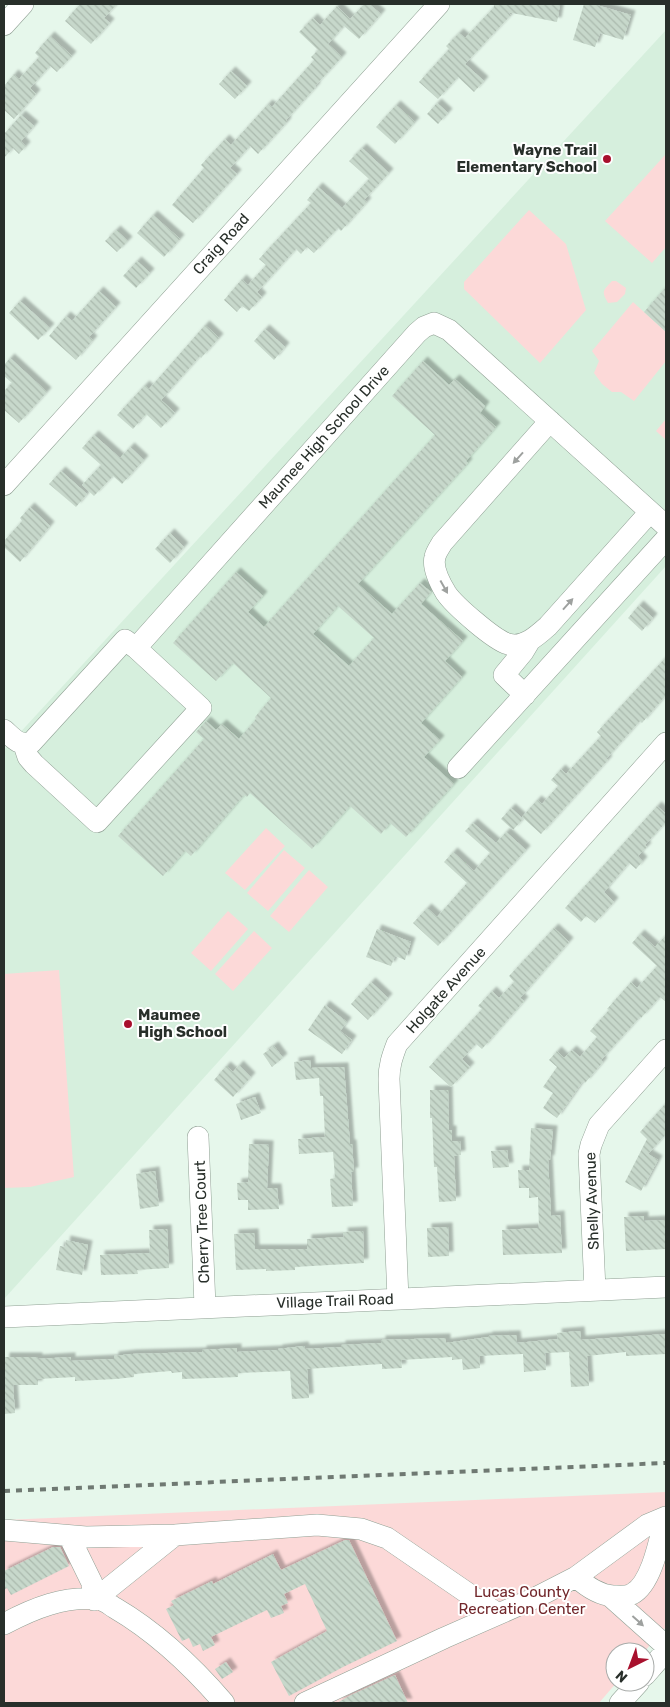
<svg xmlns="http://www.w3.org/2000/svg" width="670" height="1707" font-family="Rubik,sans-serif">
	<defs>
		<pattern id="building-back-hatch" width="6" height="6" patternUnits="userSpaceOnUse" patternTransform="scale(1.25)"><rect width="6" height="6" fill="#c7d8cb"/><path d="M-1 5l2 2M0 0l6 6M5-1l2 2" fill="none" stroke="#abbaae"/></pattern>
		<filter id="shadow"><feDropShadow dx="4.5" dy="-4.5" stdDeviation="1" flood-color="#0004"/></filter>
	</defs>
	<rect width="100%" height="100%" fill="#e6f7eb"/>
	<path fill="#d6efdd" d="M666 30V566L4 1299V750Z"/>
	<path fill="#fcd9d8" d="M666 154V247L652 263 605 221Z
		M529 210 566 244 586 310 540 363 464 289V282Z
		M612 281H616L626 288 625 294 617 302 608 303C601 291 603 291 612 281Z
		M633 302 666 332V361L634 401 621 392H612L602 384 594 373 599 361 592 351Z
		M666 419V440L656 431Z
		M266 828 285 846 245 890 225 873Z
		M284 850 305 868 268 911 247 893Z
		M309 870 328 887 289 932 270 916Z
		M228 911 248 929 211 971 191 953Z
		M254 931 272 948 233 991 215 974Z
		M59 970 74 1177 30 1187 4 1188V974Z
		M666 1492V1627L644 1652H615V1682H617L599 1703H4V1520Z"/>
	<path fill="url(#building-back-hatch)" fill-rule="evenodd" filter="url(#shadow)" d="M80 4H117L104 18 110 23 91 44 65 21Z
		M364 4H369L381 14 359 39 344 26Z
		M494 4H560L557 22 507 12 511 15 465 64 484 81 474 92 458 77 438 99 419 82 449 49 446 46 459 33 465 38 494 7Z
		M584 4H593L631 15 623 40 600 33 595 47 573 40Z
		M337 6 350 19 328 44 342 57 315 86 316 87 286 120 287 122 258 154 250 146 230 168 237 174 193 223 172 205 204 168 201 165 225 139 231 145 268 104 272 107 314 60 311 57 318 50 299 32 313 18 320 25Z
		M50 36 72 56 57 72 50 66 30 88 36 94 14 119 4 110V86L14 74 19 79 39 57 35 53Z
		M231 71 247 86 235 99 219 84Z
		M437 103 448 113 438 124 427 114Z
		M396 105 415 122 395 144 376 127Z
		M21 115 34 126 21 141 26 146 19 154 13 148 4 158V134Z
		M362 148 389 173 364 200 367 202 341 231 338 228 314 253 307 247 301 254 296 249 257 292 262 297 249 311 242 306 237 312 224 300 242 279 248 285 266 265 259 259 311 203 307 200 318 187 342 208 369 179 349 161Z
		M153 215 180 239 164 257 137 233Z
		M116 230 128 241 117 252 105 241Z
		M137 261 150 273 136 288 123 276Z
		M666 287V332L644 312Z
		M99 291 116 307 89 337 93 340 76 360 49 336 66 316 72 321Z
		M20 301 50 328 38 340 9 313Z
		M205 325 219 338 201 358 200 356 161 400 175 413 161 428 146 414 133 429 117 415 145 385 149 389Z
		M265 329 285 347 274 360 254 341Z
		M10 358 47 392 19 423 4 410V391L12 383 4 376V365Z
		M423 361 449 385 455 379 485 406 480 413 496 427 466 461 468 463 358 584 392 614 420 583 431 592 421 604 463 641 445 661 462 677 421 723 440 740 424 757 454 784 406 837 390 823 381 834 350 806 312 849 250 793 247 797 244 795 191 856 185 851 163 876 118 836 204 739 196 732 206 721 216 730 222 724 239 739 256 719 255 717 271 698 233 663 216 681 173 643 236 572 263 596 248 612 264 627 435 435 392 396ZM338 606 374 638 349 666 313 634Z
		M94 435 120 458 130 447 144 460 122 484 113 476 94 496 82 485 101 465 82 448Z
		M61 471 87 494 76 507 49 484Z
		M30 507 50 526 20 562 4 547V541L22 521 20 518Z
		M170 533 184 547 170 563 155 549Z
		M639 605 653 618 642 631 628 618Z
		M666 657V695L642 723 640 721 606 759 608 760 541 834 522 817 537 800 542 804 558 786 551 780 561 769 566 774 601 736 597 732Z
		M657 806 666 814V822L645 845 647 847 638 856 643 861 636 869 629 863 604 892 614 902 595 923 586 916 581 922 565 908Z
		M511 808 523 819 513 830 501 819Z
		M473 823 496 843 506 832 526 850 438 946 413 923 427 908 437 917 467 883 444 862 453 852 474 871 490 853 465 831Z
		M554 928 569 942 520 998 524 1001 482 1049 476 1044 462 1059 470 1067 451 1087 429 1067 482 1009 478 1006 492 991 499 998 514 982 509 976Z
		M377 929 411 942 405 960 395 956 391 966 366 957Z
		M640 934 655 947 666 935V1002L660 997 641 1018 640 1017 601 1060 603 1062 585 1083 583 1081 557 1118 543 1108 553 1093 543 1087 557 1067 549 1060 557 1051 564 1058 572 1050 580 1057 597 1037 590 1031 609 1010 607 1009 631 982 637 988 657 966 632 943Z
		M371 982 388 998 368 1020 351 1004Z
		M325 1005 347 1022 340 1031 352 1040 342 1054 308 1030Z
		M274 1046 283 1058 272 1067 263 1054Z
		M310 1060 311 1068 344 1067 350 1144H352L354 1172H351L353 1206 332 1207 330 1179 335 1178 333 1152 299 1154 298 1139 325 1137 323 1096H320L319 1078 296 1080 294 1062Z
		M239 1065 251 1077 233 1097 214 1080 226 1066 233 1072Z
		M430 1090H448L449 1130H452V1141H460L461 1155 454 1156 456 1201 439 1202 437 1167H434L432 1118H430Z
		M255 1097 261 1113 241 1120 236 1104Z
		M666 1103V1134L648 1154 658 1160 641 1191 625 1182 647 1139 640 1132Z
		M531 1128 553 1130 550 1160 548 1159 551 1216 560 1215 562 1253 503 1255 502 1230 539 1228 538 1197 529 1198V1188H519L518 1170H529Z
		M249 1144 269 1145 267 1188H277L279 1209 248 1210V1200H238L237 1183 248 1182Z
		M507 1150 509 1167 493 1168 491 1151Z
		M155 1171 159 1206 140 1209 136 1174Z
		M644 1216V1221L666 1220V1249L626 1251 624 1217Z
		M448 1227 449 1256 428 1257 427 1228Z
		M167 1229 169 1268 137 1270 138 1274 101 1275 100 1255 150 1253 149 1230Z
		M363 1231 364 1263 295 1267V1270L266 1271V1269L236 1270 234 1234 254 1233 255 1249H307V1239L344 1237 343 1232Z
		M66 1240 88 1245 82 1275 56 1270 60 1246 65 1247Z
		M580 1331 581 1340 666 1334V1354L626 1356V1352L587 1356 589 1386 571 1387 569 1352 545 1353 546 1370 524 1372 523 1354 479 1356 480 1368 463 1370 462 1359 452 1360V1357L401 1360 402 1368 382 1369V1364L307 1369 309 1398 292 1399 290 1371 238 1373V1377L213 1378 182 1379V1372L172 1373 171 1371 134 1374V1377L116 1379 75 1381V1377L38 1379V1385H13L15 1413 4 1414 5 1357H38V1359L71 1357V1361L114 1359V1356L132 1354 202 1352V1350L237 1348V1352L278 1350V1349L304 1346 305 1349 341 1347V1345L381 1343V1340L446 1338V1343L488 1337V1336L516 1335 517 1343 558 1339 557 1333Z
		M345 1540H349L397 1641 343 1667 289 1696 271 1662 327 1631 305 1584 284 1594 288 1603 281 1606 284 1613 271 1618 267 1610 211 1637 215 1645 203 1651 200 1644 193 1647 189 1638 182 1641 166 1609 174 1605 171 1601 212 1581 213 1584 273 1554 281 1570Z
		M53 1547H60L69 1566 11 1595 7 1588 4 1590V1571Z
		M226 1662 233 1672 222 1679 215 1669Z
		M395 1675 408 1703H337L351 1695Z"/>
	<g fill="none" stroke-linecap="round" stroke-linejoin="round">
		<defs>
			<path id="minor" d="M4 25 23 4
				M550 421 442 543C440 547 436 552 435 557 432 568 440 583 446 593 454 605 494 640 508 644 523 649 538 635 548 626L650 512
				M4 485 439 4
				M525 695 504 675 523 652 529 642
				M4 730C13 738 19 746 31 743L125 640 136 648 417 333 424 327 434 323 449 330 666 526
				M24 745 28 757 34 764 97 822 201 708 136 648
				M458 768 666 539
				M198 1137 205 1306
				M595 1290 589 1154 591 1145 599 1125 666 1050
				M398 1299 389 1079C389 1066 392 1057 397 1044L666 743
				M4 1317C224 1305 445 1297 666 1287
				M4 1530 86 1537 175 1535 317 1525 361 1529 387 1538 498 1614
				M69 1536 92 1583 94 1600 175 1535
				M576 1577C586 1586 600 1595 613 1596 619 1596 627 1597 632 1594 652 1584 660 1538 665 1518
				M610 1596 666 1646
				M4 1624C34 1608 64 1596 98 1599 104 1600 110 1605 115 1608 156 1632 193 1667 224 1703
				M645 1675 666 1651
				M305 1703 444 1638 535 1598 576 1577 647 1525 666 1517
				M620 1703 639 1682"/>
		</defs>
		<use href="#minor" stroke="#90a094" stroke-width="22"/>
		<use href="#minor" stroke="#fff" stroke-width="21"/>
		<path stroke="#6f7972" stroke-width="4" stroke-dasharray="6 6" stroke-linecap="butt" d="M4 1491 666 1463"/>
	</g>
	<defs><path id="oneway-solid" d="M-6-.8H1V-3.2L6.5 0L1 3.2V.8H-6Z" transform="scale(1.25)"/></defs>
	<g fill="#9ea19f">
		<use href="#oneway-solid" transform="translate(518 458) rotate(132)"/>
		<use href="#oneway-solid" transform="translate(444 587) rotate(61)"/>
		<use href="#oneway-solid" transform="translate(568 604) rotate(-48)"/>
		<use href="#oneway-solid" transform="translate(638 1621) rotate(42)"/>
	</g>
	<g fill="#a8102d" stroke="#fff" stroke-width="2">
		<circle cx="607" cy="159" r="5"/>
		<circle cx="128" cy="1024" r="5"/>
	</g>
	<g text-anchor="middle" stroke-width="4" stroke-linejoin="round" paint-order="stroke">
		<g font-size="15" font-weight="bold" fill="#282f2a" stroke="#fff" text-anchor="end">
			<text x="597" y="155">Wayne Trail<tspan x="597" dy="17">Elementary School</tspan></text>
			<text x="138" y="1020" text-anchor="start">Maumee<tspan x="138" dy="17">High School</tspan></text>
		</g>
		<g font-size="15" fill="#282f2a" stroke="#fff">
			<text transform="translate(221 244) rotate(-48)" y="5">Craig Road</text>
			<text transform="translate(324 437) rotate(-48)" y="5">Maumee High School Drive</text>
			<text transform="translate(446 990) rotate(-48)" y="5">Holgate Avenue</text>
			<text transform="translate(592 1201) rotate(-92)" y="5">Shelly Avenue</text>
			<text transform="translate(202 1222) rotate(-92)" y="5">Cherry Tree Court</text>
			<text transform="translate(335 1301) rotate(-2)" y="5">Village Trail Road</text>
		</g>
		<g font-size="15" fill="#72272b" stroke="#fff">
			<text x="522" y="1597">Lucas County<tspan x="522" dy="17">Recreation Center</tspan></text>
		</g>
	</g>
	<rect width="670" height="1707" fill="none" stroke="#282f2a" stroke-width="10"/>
	<g transform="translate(630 1667) rotate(222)"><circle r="24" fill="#ffffff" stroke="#a9acaa"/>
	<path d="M0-4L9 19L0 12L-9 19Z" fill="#a8102d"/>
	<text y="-8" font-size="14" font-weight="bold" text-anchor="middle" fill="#282f2a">N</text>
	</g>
</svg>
